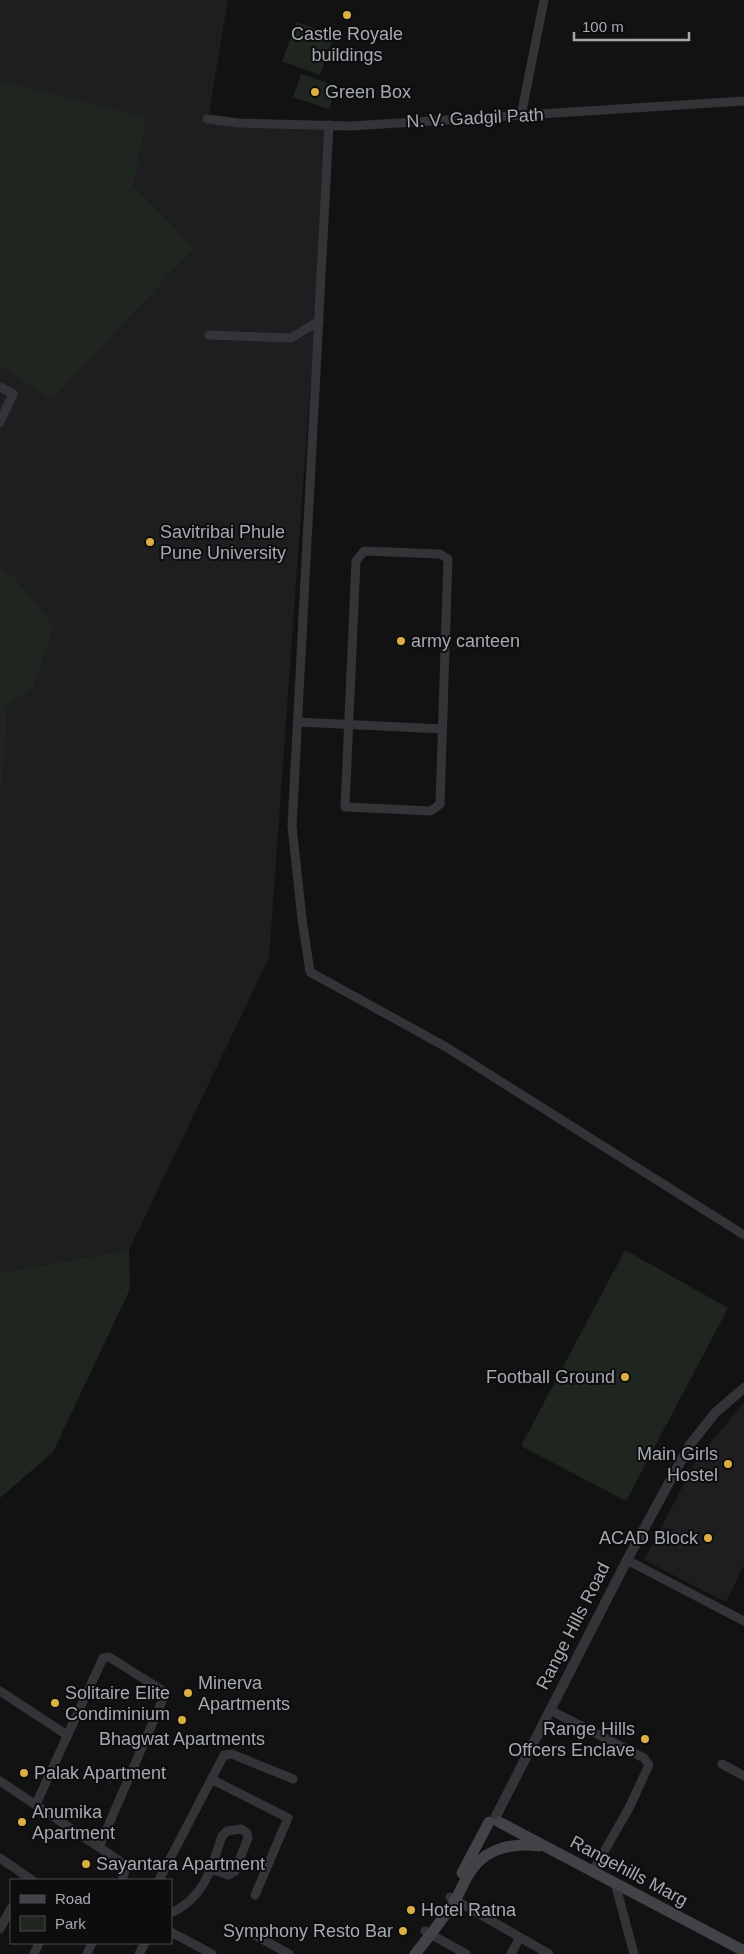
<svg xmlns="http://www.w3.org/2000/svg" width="744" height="1954" font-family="Arial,sans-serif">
	<rect width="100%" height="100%" fill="#121213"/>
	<path fill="#1e1e20" d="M0 0H228L208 120 329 125 269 958 129 1250 0 1273Z
		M744 1402V1565L726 1602 644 1560 696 1461Z"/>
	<path fill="#1f2620" d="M297 22 334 36 320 75 282 61Z
		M301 74 337 86 329 109 293 97Z
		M8 82 146 117 133 186 194 248 51 400 0 365V84Z
		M0 568 15 578 54 627 33 687 7 706 2 783 0 786Z
		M129 1250 130 1289 53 1452 0 1498V1273Z
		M625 1250 728 1308 626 1501 521 1446Z"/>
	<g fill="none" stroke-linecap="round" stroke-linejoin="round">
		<path stroke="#343438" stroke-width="9" d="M521 116 544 0
			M207 119 239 123 351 126 744 101
			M329 125 292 826 302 919 310 972 446 1047 744 1235
			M209 335 291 338 319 321
			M0 387 13 394 0 422
			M364 551 440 554 448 559 440 804 431 811 345 807 356 561Z
			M298 722 442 729
			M627 1560 744 1621
			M0 1691 67 1735
			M550 1710 644 1758 649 1765 629 1808 593 1871
			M722 1764 744 1776
			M211 1779 288 1818 255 1895
			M0 1781 121 1862 126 1867 122 1880
			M36 1804 103 1658 109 1657 160 1689 164 1693 163 1699 99 1847
			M0 1858 32 1880
			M159 1880 224 1755 232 1754 293 1779
			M615 1883 634 1954
			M450 1897 549 1954
			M171 1913C205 1897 211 1869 222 1836L227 1831 241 1829 247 1833 248 1838 235 1871 228 1875 211 1869
			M0 1929 11 1908
			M425 1931 466 1954
			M171 1932 212 1954
			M251 1933 289 1954
			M34 1954 39 1943
			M87 1954 92 1943
			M139 1954 145 1943
			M511 1954 520 1937"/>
		<path stroke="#343438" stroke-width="10" d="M496 1816 627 1560 689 1446 715 1413 744 1388"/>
		<path stroke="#424348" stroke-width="11" d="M499 1822 744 1951
			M462 1873 489 1822
			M415 1954C429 1937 442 1920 454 1902 461 1891 465 1878 473 1868 488 1847 515 1843 539 1846"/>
	</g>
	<g fill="#dcaf42" stroke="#0d0d0e" stroke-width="2">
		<circle cx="347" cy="15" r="5"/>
		<circle cx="315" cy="92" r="5"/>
		<circle cx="150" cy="542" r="5"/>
		<circle cx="401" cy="641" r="5"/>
		<circle cx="625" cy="1377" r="5"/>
		<circle cx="728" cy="1464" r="5"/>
		<circle cx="708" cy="1538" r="5"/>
		<circle cx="188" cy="1693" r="5"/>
		<circle cx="55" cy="1703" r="5"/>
		<circle cx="182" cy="1720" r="5"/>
		<circle cx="645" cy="1739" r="5"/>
		<circle cx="24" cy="1773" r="5"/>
		<circle cx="22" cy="1822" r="5"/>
		<circle cx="86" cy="1864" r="5"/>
		<circle cx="411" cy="1910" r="5"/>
		<circle cx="403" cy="1931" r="5"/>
	</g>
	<g text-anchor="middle" stroke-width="4" stroke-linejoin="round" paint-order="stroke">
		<g font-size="18" fill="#a5a9b2" stroke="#0d0d0e" text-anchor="start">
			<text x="347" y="40" text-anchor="middle">Castle Royale<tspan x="347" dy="21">buildings</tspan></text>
			<text x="325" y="98">Green Box</text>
			<text x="160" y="538">Savitribai Phule<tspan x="160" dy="21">Pune University</tspan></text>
			<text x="411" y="647">army canteen</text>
			<text x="615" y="1383" text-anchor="end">Football Ground</text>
			<text x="718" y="1460" text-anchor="end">Main Girls<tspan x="718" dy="21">Hostel</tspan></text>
			<text x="698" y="1544" text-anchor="end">ACAD Block</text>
			<text x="198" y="1689">Minerva<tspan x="198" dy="21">Apartments</tspan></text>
			<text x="65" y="1699">Solitaire Elite<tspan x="65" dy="21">Condiminium</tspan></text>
			<text x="635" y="1735" text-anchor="end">Range Hills<tspan x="635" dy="21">Offcers Enclave</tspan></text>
			<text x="182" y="1745" text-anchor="middle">Bhagwat Apartments</text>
			<text x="34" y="1779">Palak Apartment</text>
			<text x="32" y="1818">Anumika<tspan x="32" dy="21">Apartment</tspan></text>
			<text x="96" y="1870">Sayantara Apartment</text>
			<text x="421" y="1916">Hotel Ratna</text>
			<text x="393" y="1937" text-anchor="end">Symphony Resto Bar</text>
		</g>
		<g font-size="18" fill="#a5a9b2" stroke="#0d0d0e">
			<text transform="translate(475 118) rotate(-3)" y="6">N. V. Gadgil Path</text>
			<text transform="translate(573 1626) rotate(-63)" y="6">Range Hills Road</text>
			<text transform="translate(629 1871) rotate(28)" y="6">Rangehills Marg</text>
		</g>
	</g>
	<rect x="10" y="1879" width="162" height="65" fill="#0d0d0e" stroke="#4a4b50"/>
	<rect x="20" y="1895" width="25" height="8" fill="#424348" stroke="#4a4b50"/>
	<text x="55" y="1904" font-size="15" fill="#a5a9b2">Road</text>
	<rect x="20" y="1916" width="25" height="15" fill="#1f2620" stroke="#4a4b50"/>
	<text x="55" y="1929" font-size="15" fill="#a5a9b2">Park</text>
	<path d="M574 32v8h115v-8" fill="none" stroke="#a5a9b2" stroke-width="2.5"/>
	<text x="582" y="32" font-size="15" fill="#a5a9b2" stroke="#0d0d0e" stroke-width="4" paint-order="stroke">100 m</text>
</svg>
